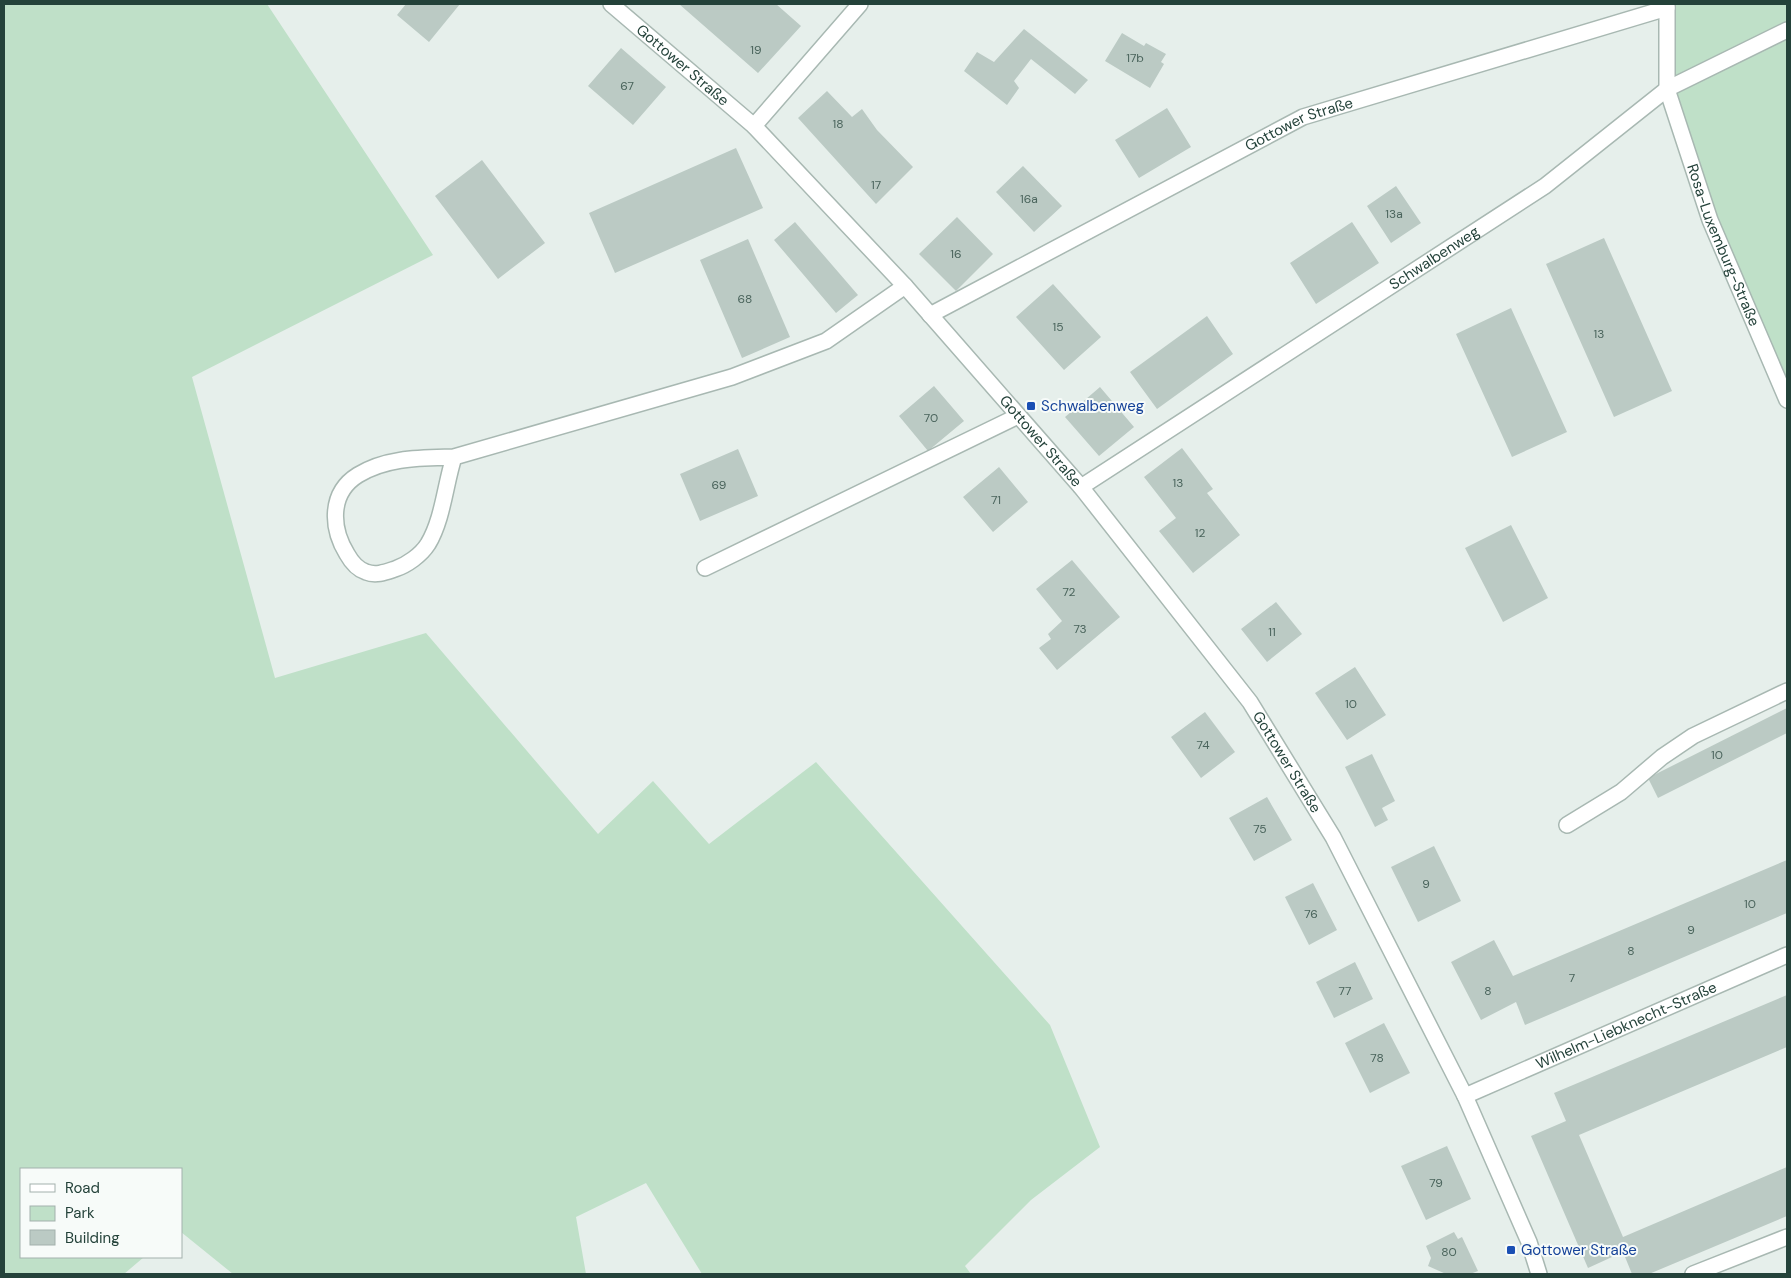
<svg xmlns="http://www.w3.org/2000/svg" width="1791" height="1278" font-family="'DM Sans',sans-serif">
	<rect width="100%" height="100%" fill="#e6efeb"/>
	<path fill="#bfe0c8" d="M4 4H267L433 255 192 377 275 678 426 633 598 834 653 781 709 844 816 762 1050 1025 1100 1147 1031 1200 965 1266 971 1274H702L646 1183 576 1217 586 1274H233L181 1232V1169H21V1257H144L124 1274H4Z
		M1667 4H1787V400L1667 89Z"/>
	<path fill="#bbcac4" d="M406 4H460L429 42 397 15Z
		M679 4H776L801 26 758 73Z
		M1024 29 1088 80 1075 94 1031 59 1014 81 1019 88 1007 105 964 71 977 52 994 62Z
		M1122 33 1144 46 1146 43 1166 54 1161 62 1164 64 1150 88 1105 61Z
		M621 48 666 87 633 125 588 86Z
		M827 91 852 117 862 109 877 130 913 167 876 204 798 118Z
		M1167 108 1191 147 1139 178 1115 140Z
		M736 148 763 208 615 273 589 213Z
		M482 160 545 243 498 279 435 196Z
		M1023 166 1062 206 1034 232 996 192Z
		M1396 186 1421 223 1391 243 1367 206Z
		M957 217 993 254 956 291 919 254Z
		M795 222 858 295 836 313 774 240Z
		M1352 222 1379 263 1316 304 1290 263Z
		M1604 238 1672 391 1614 417 1546 264Z
		M748 239 790 337 742 358 700 260Z
		M1053 284 1101 337 1064 370 1016 317Z
		M1511 308 1567 432 1512 457 1456 334Z
		M1207 316 1233 354 1157 409 1130 372Z
		M934 386 964 421 928 451 899 416Z
		M1100 387 1134 427 1099 456 1065 417Z
		M1182 448 1213 489 1207 493 1240 535 1193 573 1159 531 1176 518 1144 477Z
		M738 449 758 496 700 521 680 474Z
		M999 467 1028 502 993 532 963 497Z
		M1511 525 1548 598 1503 622 1465 548Z
		M1072 560 1120 617 1057 670 1039 648 1051 639 1048 634 1062 621 1036 589Z
		M1276 602 1302 634 1267 662 1241 629Z
		M1355 667 1386 715 1347 740 1315 693Z
		M1787 708V733L1658 798 1648 778Z
		M1205 712 1235 752 1201 778 1171 737Z
		M1372 754 1395 801 1382 808 1388 820 1375 827 1345 767Z
		M1267 797 1292 840 1254 861 1229 818Z
		M1434 846 1461 901 1418 922 1391 867Z
		M1787 860V913L1525 1025 1516 1002 1481 1020 1451 962 1494 940 1513 976Z
		M1313 883 1337 930 1309 945 1285 897Z
		M1355 962 1373 999 1334 1018 1316 982Z
		M1787 995V1047L1579 1135 1623 1237 1787 1167V1216L1649 1274H1632L1623 1252 1588 1268 1531 1136 1566 1121 1554 1093Z
		M1384 1023 1410 1073 1370 1093 1345 1043Z
		M1447 1146 1471 1199 1426 1220 1401 1166Z
		M1454 1232 1458 1239 1462 1237 1478 1271 1470 1274H1446L1428 1266 1431 1258 1426 1246Z"/>
	<g fill="none" stroke-linecap="round" stroke-linejoin="round">
		<defs>
			<g id="minor">
				<path id="s1" d="M611 4 754 126 905 286 1081 487 1250 702 1333 837 1465 1096 1529 1242 1539 1274"/>
				<path id="s2" d="M1667 4V89L1710 220 1787 400"/>
				<path d="M754 126 860 4"/>
				<path id="s3" d="M930 315 1303 117 1667 8"/>
				<path d="M454 457C422 458 387 457 358 475 329 493 331 528 347 554 352 563 357 569 366 572 376 576 386 572 395 569 407 565 421 555 428 544 443 519 445 485 454 457L732 377 826 341 905 286"/>
				<path id="s4" d="M1081 487 1545 186 1667 89 1787 30"/>
				<path d="M705 568 1018 416"/>
				<path d="M1567 825 1621 792 1662 757 1693 736 1787 691"/>
				<path id="s5" d="M1465 1096 1787 955"/>
				<path d="M1693 1274 1787 1237"/>
			</g>
		</defs>
		<use href="#minor" stroke="#a8b8b2" stroke-width="18"/>
		<use href="#minor" stroke="#fff" stroke-width="15"/>
	</g>
	<g fill="#1a4fb4" stroke="#f7fbf9" stroke-width="2">
		<rect x="1026" y="401" width="10" height="10" rx="2.5"/>
		<rect x="1506" y="1245" width="10" height="10" rx="2.5"/>
	</g>
	<g text-anchor="middle" stroke-width="4" stroke-linejoin="round" paint-order="stroke">
		<g font-size="12" fill="#4a645c">
			<text x="756" y="54">19</text>
			<text x="1135" y="62">17b</text>
			<text x="627" y="90">67</text>
			<text x="838" y="128">18</text>
			<text x="876" y="189">17</text>
			<text x="1029" y="203">16a</text>
			<text x="1394" y="218">13a</text>
			<text x="956" y="258">16</text>
			<text x="745" y="303">68</text>
			<text x="1058" y="331">15</text>
			<text x="1599" y="338">13</text>
			<text x="931" y="422">70</text>
			<text x="1178" y="487">13</text>
			<text x="719" y="489">69</text>
			<text x="996" y="504">71</text>
			<text x="1200" y="537">12</text>
			<text x="1069" y="596">72</text>
			<text x="1080" y="633">73</text>
			<text x="1272" y="636">11</text>
			<text x="1351" y="708">10</text>
			<text x="1203" y="749">74</text>
			<text x="1717" y="759">10</text>
			<text x="1260" y="833">75</text>
			<text x="1426" y="888">9</text>
			<text x="1750" y="908">10</text>
			<text x="1311" y="918">76</text>
			<text x="1691" y="934">9</text>
			<text x="1631" y="955">8</text>
			<text x="1572" y="982">7</text>
			<text x="1345" y="995">77</text>
			<text x="1488" y="995">8</text>
			<text x="1377" y="1062">78</text>
			<text x="1436" y="1187">79</text>
			<text x="1449" y="1256">80</text>
		</g>
		<g font-size="15" fill="#24423a" stroke="#f7fbf9">
			<text dy="5" stroke="none"><textPath href="#s1" startOffset="94">Gottower Straße</textPath></text>
			<text dy="5" stroke="none"><textPath href="#s3" startOffset="416">Gottower Straße</textPath></text>
			<text dy="5" stroke="none"><textPath href="#s2" startOffset="251">Rosa-Luxemburg-Straße</textPath></text>
			<text dy="5" stroke="none"><textPath href="#s4" startOffset="421">Schwalbenweg</textPath></text>
			<text dy="5" stroke="none"><textPath href="#s1" startOffset="614">Gottower Straße</textPath></text>
			<text dy="5" stroke="none"><textPath href="#s1" startOffset="1019">Gottower Straße</textPath></text>
			<text dy="5" stroke="none"><textPath href="#s5" startOffset="176">Wilhelm-Liebknecht-Straße</textPath></text>
		</g>
		<g font-size="15" fill="#164399" stroke="#f7fbf9" text-anchor="start">
			<text x="1041" y="411">Schwalbenweg</text>
			<text x="1521" y="1255">Gottower Straße</text>
		</g>
	</g>
	<rect width="1791" height="1278" fill="none" stroke="#24423a" stroke-width="10"/>
	<rect x="20" y="1168" width="162" height="90" fill="#f7fbf9" stroke="#a3b1ad"/>
	<rect x="30" y="1184" width="25" height="8" fill="#ffffff" stroke="#a3b1ad"/>
	<text x="65" y="1193" font-size="15" fill="#24423a">Road</text>
	<rect x="30" y="1206" width="25" height="15" fill="#bfe0c8" stroke="#a3b1ad"/>
	<text x="65" y="1218" font-size="15" fill="#24423a">Park</text>
	<rect x="30" y="1230" width="25" height="15" fill="#bbcac4" stroke="#a3b1ad"/>
	<text x="65" y="1243" font-size="15" fill="#24423a">Building</text>
</svg>
